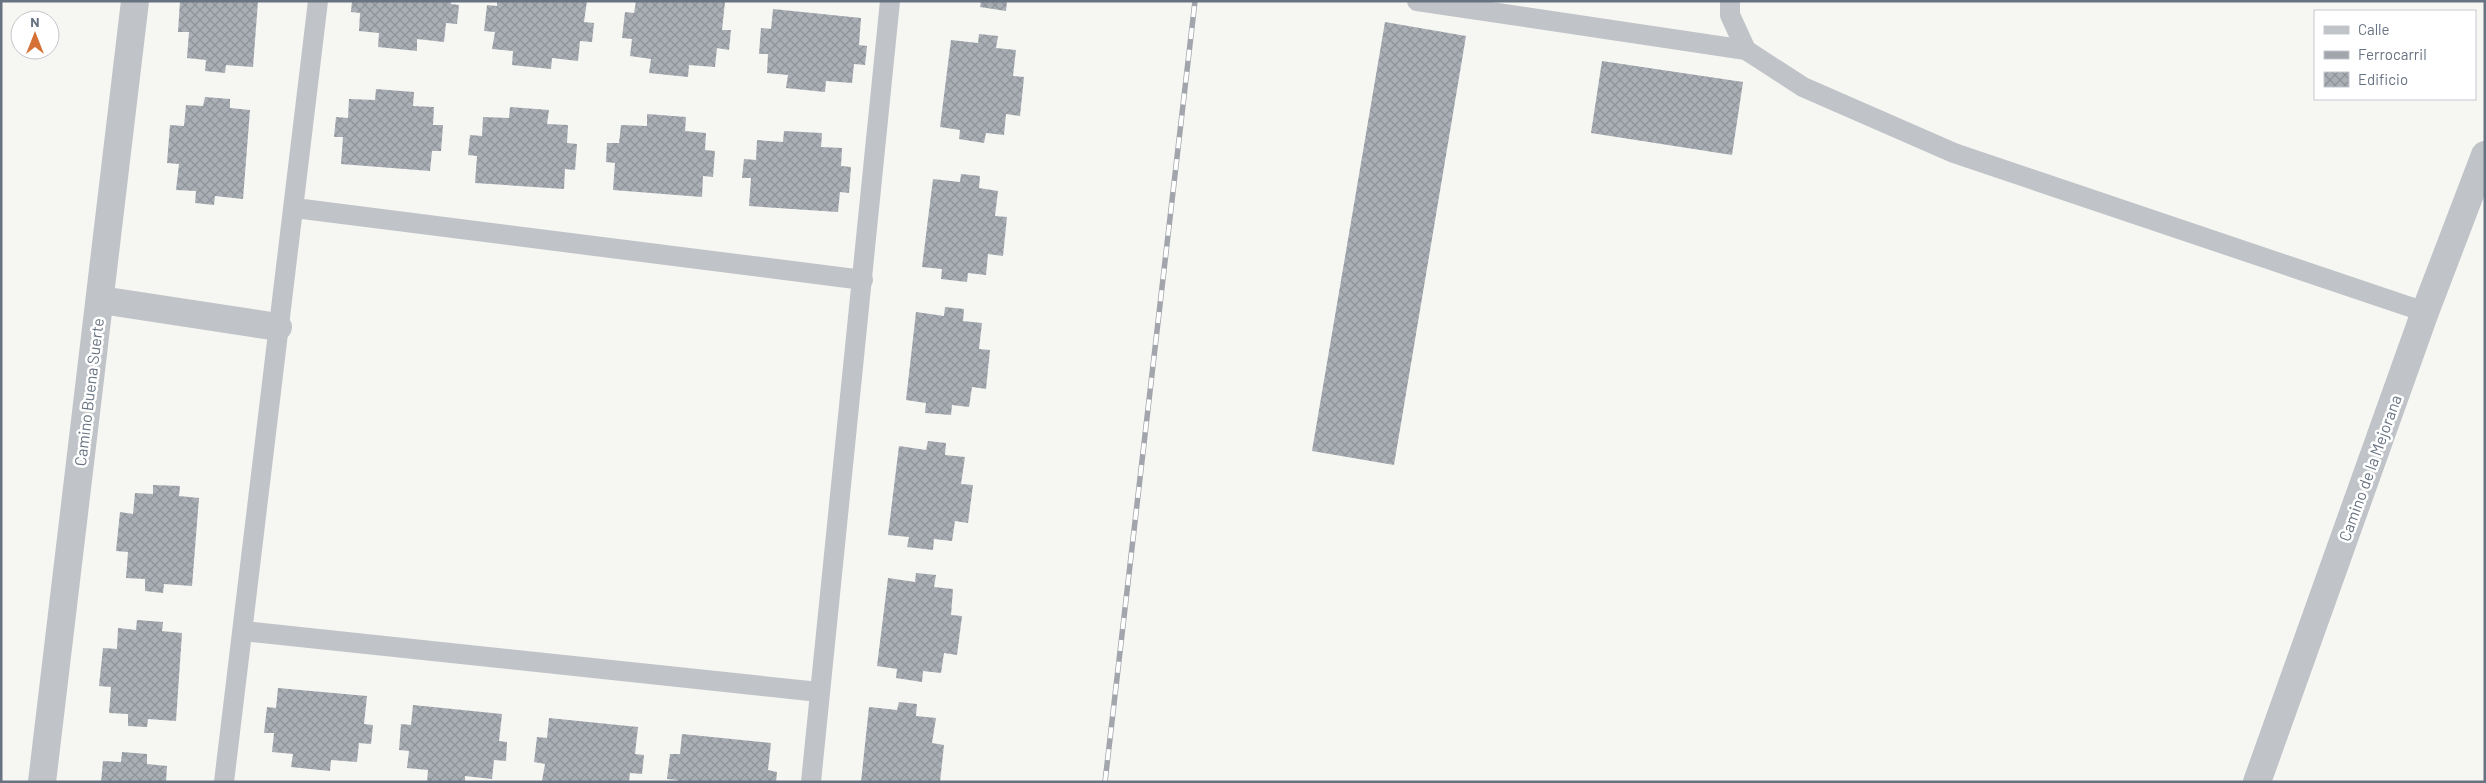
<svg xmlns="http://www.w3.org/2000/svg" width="2486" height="783" font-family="Barlow,sans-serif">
	<defs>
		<pattern id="building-cross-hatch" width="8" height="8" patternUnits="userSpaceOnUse" patternTransform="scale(1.25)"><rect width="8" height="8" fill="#aaafb6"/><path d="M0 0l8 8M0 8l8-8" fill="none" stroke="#8e9399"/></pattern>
	</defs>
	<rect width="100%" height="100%" fill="#f6f6f3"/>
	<path fill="url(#building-cross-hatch)" d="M180 1H258L253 67 226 65 225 73 205 71 206 60 187 58 189 32H178Z
		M352 1H451V4L459 5 457 24 446 23 444 42 417 39V51L378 47 379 33 359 31 360 13 351 12Z
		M497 1H587L584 22 594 23 592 42 580 41 578 61 552 58 551 69 512 65 513 51 492 49 495 32 484 31 487 5 497 6Z
		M636 1 725 2 722 30H731L729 50 717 48 715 67 689 65 688 77 649 73 651 59 630 56 632 39 622 38 625 12 634 13Z
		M981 1H1007L1006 11 980 7Z
		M773 9 861 18 859 45 867 46 865 65 854 64 852 83 826 81 825 92 786 88 788 75 767 73 768 54H759L761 28 771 29Z
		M1385 22 1466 36 1394 465 1312 451Z
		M979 34 998 36 996 48 1016 50 1013 76 1024 77 1020 116 1006 114 1004 135 986 133 984 143 959 139 960 130 940 127 951 40 978 43Z
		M1602 61 1743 82 1732 155 1591 133Z
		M376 89 414 92 413 106 434 107 433 125H443L441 151H432L430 171 341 164 343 137H334L336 117 348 118 349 99 375 100Z
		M205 97 230 99V108L250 110 243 199 215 196 214 205 195 203 196 191 176 190 179 164 167 163 170 125 184 126 186 105 203 106Z
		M510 107 549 110 547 124 568 125 567 143 577 144 575 170 565 169 564 189 475 183 477 156 468 155 470 135 482 136 483 117 509 118Z
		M647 114 686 117 685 131 706 133 705 150 715 151 713 177 703 176 702 197 613 190 615 163 606 162 607 143H619L621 125 647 126Z
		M784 131 822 133 821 147 842 148 841 166 851 167 849 193 840 192 838 212 749 206 751 178H742L744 159 756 160 757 140 783 142Z
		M961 174 980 176 979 188 998 191 995 216 1007 217 1003 256 988 254 986 275 968 273 967 282 941 279 942 269 922 267 933 179 960 182Z
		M945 307 964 309 963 321 982 323 979 349 990 350 986 389 972 387 969 407 952 405 951 415 925 413 926 403 906 400 916 312 944 316Z
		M928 441 946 443 945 455 965 457 961 484 973 485 968 523 955 521 952 541 934 539 933 550 907 547 909 537 888 535 899 446 926 450Z
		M153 485 180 486 179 496 199 498 192 586 164 584 163 593 145 591V579L126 578 128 552 116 551 120 512 133 514 135 493 153 494Z
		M916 573 936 575 934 587 953 589 951 615 962 616 957 655 944 653 941 673 923 671 922 682 896 678 897 669 877 666 888 578 915 582Z
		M137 620 163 622 162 631 182 633 176 721 148 719 147 727 128 726V714L109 713 111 687 99 686 103 648 117 649 118 628 136 630Z
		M278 688 367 696 364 724 373 725 371 744 359 743 357 762 331 760 330 771 291 767 293 754 272 752 274 733H264L267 707 276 708Z
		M899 702 917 704 916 716 936 718 932 743 944 745 940 782H861L869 707 897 710Z
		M413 705 502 714 499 741 507 742 506 761 494 760 492 779 465 776V782H427L428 770 407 768 409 751 399 750 401 724 411 725Z
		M549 718 638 727 635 754 644 755 642 774 630 773 629 782 542 781 545 764 534 762 537 737 547 738Z
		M682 734 771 743 768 770 777 772 776 782H677L678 780 667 779 670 754H680Z
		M122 752 147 754V764L167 766 166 782H101L103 761 121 762Z"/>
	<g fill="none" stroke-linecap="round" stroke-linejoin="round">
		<path stroke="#c0c3c7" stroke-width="20" d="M1417 1 1746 50
			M1730 1V15L1746 50 1803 87 1954 153 2425 312
			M295 208 863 280
			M243 631 819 692
			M224 782 318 1
			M811 782 890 1"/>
		<path stroke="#c0c3c7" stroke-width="28" d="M101 300 278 327
			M42 782 135 1
			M2257 782 2425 312 2485 155"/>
		<defs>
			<path id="rail" d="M1105 782 1195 1"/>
		</defs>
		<use href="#rail" stroke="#a2a6ac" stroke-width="5.5"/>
		<use href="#rail" stroke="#fff" stroke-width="4" stroke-dasharray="11" stroke-linecap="butt"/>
	</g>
	<g text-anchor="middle" stroke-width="5" stroke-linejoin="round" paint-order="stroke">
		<g font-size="16" fill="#687382" stroke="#fff">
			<text transform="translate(89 392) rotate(-83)" y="6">Camino Buena Suerte</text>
			<text transform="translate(2370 468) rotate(-70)" y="6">Camino de la Mejorana</text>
		</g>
	</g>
	<rect width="2486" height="783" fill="none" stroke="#687382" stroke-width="5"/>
	<rect x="2314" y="10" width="162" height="90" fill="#ffffff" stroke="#c3c7cd"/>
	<rect x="2324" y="26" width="25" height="8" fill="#c0c3c7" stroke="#c3c7cd"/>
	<text x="2358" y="35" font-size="15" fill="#687382">Calle</text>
	<rect x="2324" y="51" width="25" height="8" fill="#a2a6ac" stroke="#c3c7cd"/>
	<text x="2358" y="60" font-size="15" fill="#687382">Ferrocarril</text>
	<rect x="2324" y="72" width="25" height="15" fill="url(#building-cross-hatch)" stroke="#c3c7cd"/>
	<text x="2358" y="85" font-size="15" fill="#687382">Edificio</text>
	<g transform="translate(35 35)"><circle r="24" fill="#ffffff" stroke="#c3c7cd"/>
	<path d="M0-4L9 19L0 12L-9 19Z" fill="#d57135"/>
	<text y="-8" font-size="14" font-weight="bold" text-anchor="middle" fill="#687382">N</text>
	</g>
</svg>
